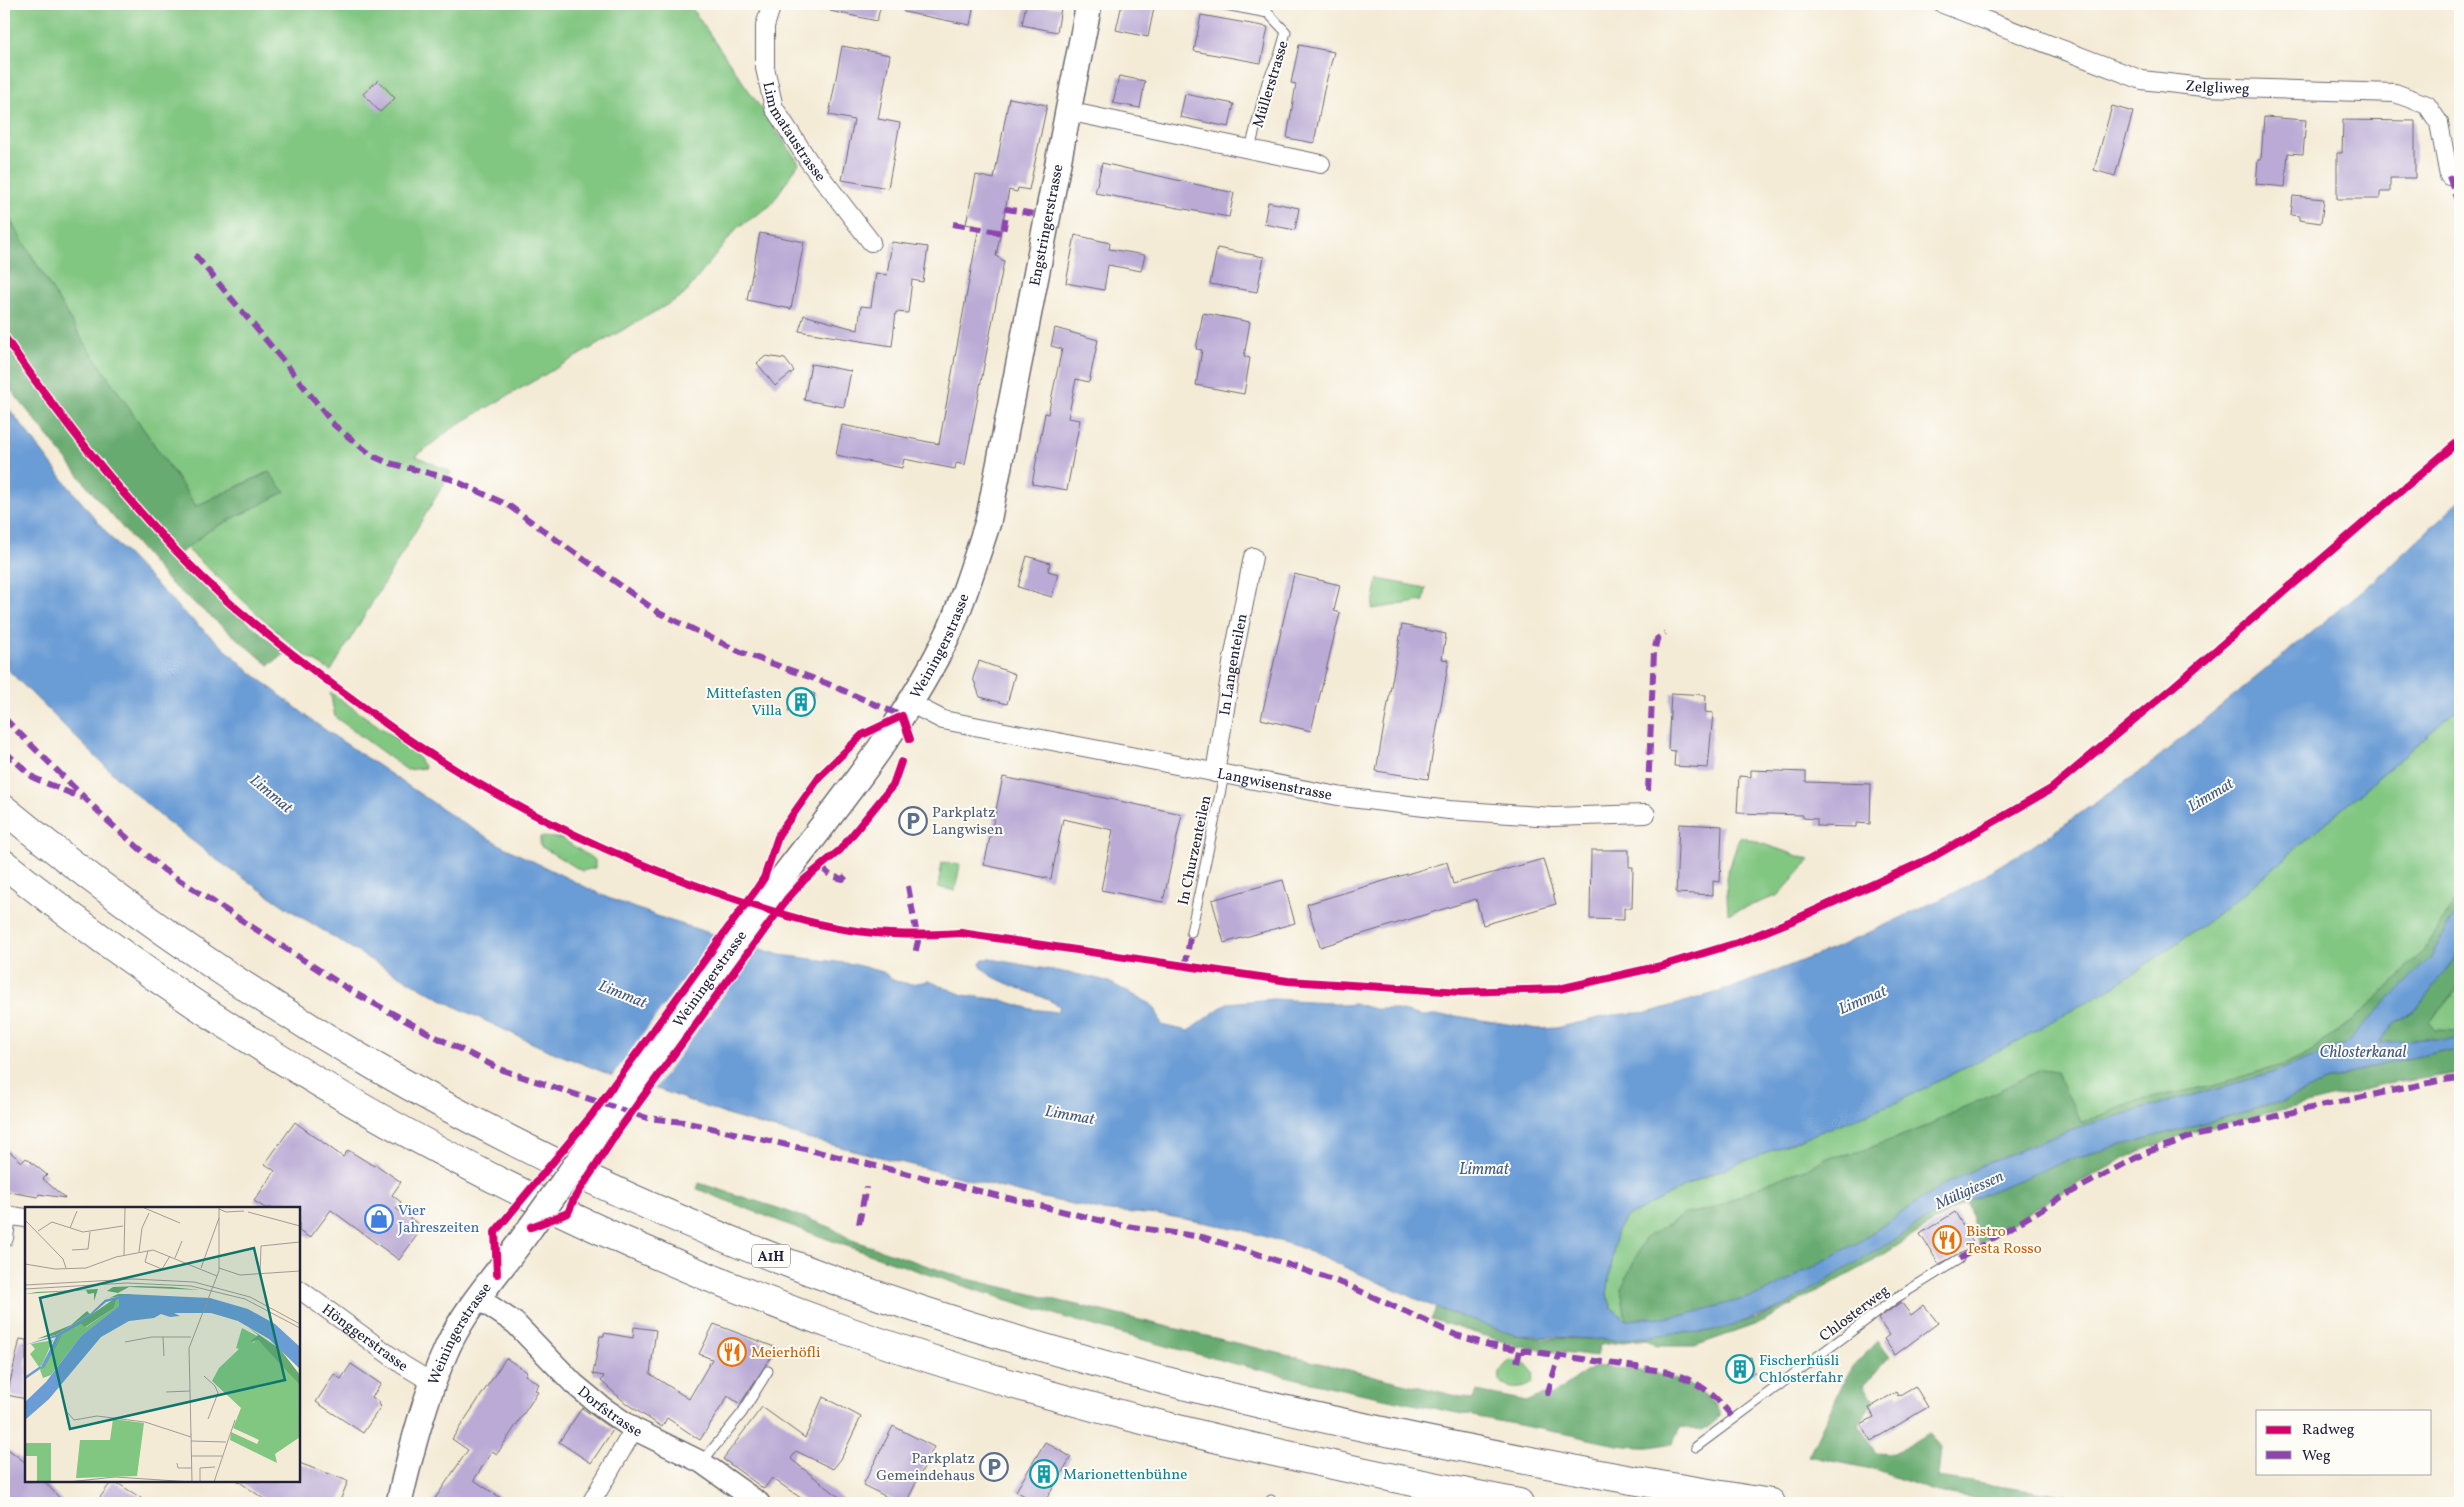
<svg xmlns="http://www.w3.org/2000/svg" width="2464" height="1507" font-family="Vollkorn,serif">
	<rect width="100%" height="100%" fill="#fdfcf7"/>
	<filter id="ink" filterUnits="userSpaceOnUse"><feTurbulence type="fractalNoise" baseFrequency=".02" numOctaves="2"/><feDisplacementMap in="SourceGraphic" scale="10" xChannelSelector="R" yChannelSelector="G"/><feConvolveMatrix kernelMatrix="1 2 1 2 8 2 1 2 1" color-interpolation-filters="sRGB"/></filter>
	<filter id="wash" filterUnits="userSpaceOnUse"><feTurbulence type="fractalNoise" baseFrequency=".0096" numOctaves="4" result="noise"/><feDisplacementMap in="SourceGraphic" scale="20" xChannelSelector="R" yChannelSelector="G"/><feGaussianBlur stdDeviation="1.12" result="paint"/><feColorMatrix in="noise" values="0 0 0 0 0 0 0 0 0 0 0 0 0 0 0 0 0 1.4 0 .05"/><feComposite in="paint" operator="in"/></filter>
	<g filter="url(#wash)">
		<rect width="100%" height="100%" fill="#f4ebd6"/>
		<path fill="#81c681" stroke="#52745e" d="M4 4H689L799 163 770 206 737 228 684 295 455 426 416 456 451 472 331 671 298 651 186 548 210 530 285 492 268 472 196 506 82 339 4 210Z
			M1378 579 1426 588 1424 601 1372 609Z
			M330 692 414 751 425 768 407 770 335 717Z
			M2460 707V894L2423 952 2362 1012 2312 1051 2286 1064 2210 1086 2141 1100 2081 1123 2056 1072 2041 1070 1920 1129 1856 1153 1826 1158 1806 1169 1771 1181 1712 1209 1685 1214 1621 1289 1626 1320 1612 1308 1607 1295 1616 1233 1624 1219 1701 1178 1897 1102 2017 1041 2118 984 2204 924 2248 890Z
			M1740 836 1810 860 1779 895 1728 914 1726 877Z
			M540 837 561 838 595 860V868L582 871 540 846Z
			M942 862 960 865 955 891 938 887Z
			M2460 984V1031L2434 1030 2430 1021Z
			M1511 1360 1525 1363 1534 1373 1532 1383C1521 1390 1513 1390 1501 1384 1497 1372 1502 1367 1511 1360Z"/>
		<path fill="#68ab6f" stroke="#456655" d="M4 210 82 339 196 506 269 472 285 492 210 530 174 558 285 654 269 665 170 583 96 497 4 381Z
			M2460 894V905L2430 958 2345 1044 2275 1072 2079 1127 1987 1163 1938 1188 1859 1242 1762 1294 1685 1315 1626 1320 1621 1289 1645 1238 1685 1214 1712 1209 1771 1181 1806 1169 1826 1158 1856 1153 1920 1129 2041 1070 2056 1072 2082 1123 2141 1100 2210 1086 2286 1064 2312 1051 2362 1012 2423 952Z
			M2460 951V984L2430 1021 2435 1030 2460 1031V1040L2424 1039 2379 1043 2395 1023 2417 1009Z
			M2444 1051 2460 1053V1073L2388 1084 2188 1133 2140 1151 2071 1187 1979 1244 1967 1201 1872 1262 1757 1324 1695 1346H1656L1647 1339 1600 1345 1597 1356 1520 1347 1431 1319 1437 1308 1514 1335 1540 1338 1619 1340 1676 1333 1710 1332 1757 1318 1786 1305 1911 1227 1960 1201H1967L2071 1159 2284 1101 2329 1080 2382 1064Z
			M699 1183 781 1209 830 1227 852 1240 960 1277 1474 1400 1477 1391 1527 1401 1544 1395 1550 1396 1595 1366C1632 1370 1686 1372 1712 1402 1716 1405 1720 1410 1719 1415 1717 1423 1707 1427 1702 1431L1680 1427 1672 1444C1662 1444 1652 1448 1642 1447 1619 1447 1594 1440 1572 1435 1517 1425 1462 1414 1407 1403 1164 1353 927 1282 697 1189Z
			M1878 1340 1890 1356 1864 1385 1874 1401 1859 1424 1876 1453 1894 1454 1928 1433 1941 1448 1938 1477 2109 1503H2005L1937 1492 1871 1469 1808 1456 1850 1370Z"/>
		<path fill="#6a9cd5" stroke="#465f88" d="M4 402 69 487 112 539 181 610 252 673 318 725 466 825 504 847 608 898 668 920 780 955 853 964 883 972 895 981 910 984 929 981 963 995 1002 1000 1031 1009 1057 1012 1060 1007C1046 994 982 981 980 963L983 959H991L1091 977 1107 981 1151 1004 1155 1008 1162 1025 1188 1031 1227 1003 1273 999 1330 1002 1342 1005 1355 1004 1375 1009H1393L1422 1016H1456L1539 1029 1556 1028 1612 1015 1650 1012 1729 989 1840 946 1956 892 2045 838 2145 768 2374 581 2460 500V707L2248 890 2204 924 2118 984 2017 1041 1897 1102 1701 1178 1624 1219 1616 1233 1607 1295 1612 1308 1626 1320 1685 1315 1762 1294 1859 1242 1938 1188 1987 1163 2079 1127 2275 1072 2345 1044 2430 958 2460 905V951L2417 1009 2395 1023 2379 1043 2424 1039 2460 1040V1053L2444 1051 2382 1064 2329 1080 2284 1101 2071 1159 1967 1201H1960L1949 1206 1786 1305 1732 1326 1710 1332 1676 1333 1619 1340 1514 1335 1437 1308 1299 1247 1239 1229 1168 1216 1100 1210 1034 1196 817 1141 730 1116 666 1092 611 1075 545 1049 456 1007 369 959 290 910 217 860 159 815 108 769 4 666Z"/>
		<path fill="#f4ebd6" d="M718 932 760 945 653 1091 611 1078Z"/>
		<g id="blocks">
			<path fill="#baaad5" d="M831 4H881L877 21 830 11Z
				M904 4H974L970 25 904 12Z
				M1026 4 1061 8 1057 32 1022 25Z
				M1122 4 1154 8 1148 37 1116 30Z
				M1201 15 1268 27 1261 63 1194 51Z
				M1299 45 1334 52 1324 90 1314 143 1287 138 1296 84 1291 83Z
				M842 46 890 55 878 119 900 123 888 188 842 180 854 120 829 115Z
				M1119 76 1145 81 1140 108 1113 103Z
				M378 80 395 98 380 112 363 94Z
				M1185 94 1234 104 1229 127 1180 117Z
				M1009 98 1047 105 1029 190 1018 188 1017 192 1009 190 996 256 1004 261 965 465 956 463 955 469 904 459 902 468 836 455 842 425 939 444 979 227 966 224 976 175 994 179Z
				M2112 106 2133 112 2115 176 2094 170Z
				M2264 117 2306 120 2303 154 2288 153 2285 187 2256 184 2258 160H2261Z
				M2343 120 2415 121V178H2390V192H2380V199H2337V153H2342Z
				M1102 163 1234 193 1229 217 1095 193Z
				M2293 196 2324 199 2321 223 2299 220V216L2291 215Z
				M1268 202 1299 208 1295 230 1264 224Z
				M760 233 804 242 791 309 747 300Z
				M1075 235 1110 243 1109 249 1145 255 1141 271 1108 265 1104 290 1066 283Z
				M892 242 928 247 923 282 912 280 908 313 896 312 892 346 799 331 804 315 858 330 861 306 871 307 876 273 887 275Z
				M1217 248 1264 257 1257 292 1210 284Z
				M1203 313 1250 322 1244 357 1250 358 1244 394 1196 385 1202 350 1196 349Z
				M1055 328 1098 340 1089 382 1076 379 1068 418 1080 420 1067 490 1032 484 1045 413 1048 414 1062 349 1051 346Z
				M766 356 785 359 794 371 775 386 757 363Z
				M811 364 851 371 844 407 804 400Z
				M1027 556 1050 563 1048 571 1058 574 1052 597 1018 587Z
				M1294 574 1340 585 1334 611 1340 613 1311 731 1261 719Z
				M1402 625 1446 634 1442 659 1449 660 1428 779 1376 771Z
				M979 661 1015 674 1007 704 980 697 973 678Z
				M797 687 815 694 806 717 788 711Z
				M1671 693 1706 695 1705 712 1713 713 1708 768 1674 766 1675 751 1668 750Z
				M1751 770 1806 772V782L1871 784 1870 824 1856 823V827L1817 826V819L1803 818V815L1737 813 1739 776 1751 777Z
				M1003 777 1182 814 1163 902 1101 890 1113 830 1063 819 1051 879 984 865Z
				M1679 824 1722 826 1720 882 1713 881V895L1676 893Z
				M1591 850H1629V867H1633L1632 908H1624V920L1590 919Z
				M1543 859 1556 904 1483 925 1476 899 1320 947 1307 904 1447 862 1453 884Z
				M1283 880 1295 923 1224 943 1212 900Z
				M295 1122 343 1157 348 1150 374 1166 375 1164 401 1182 392 1195 401 1202 396 1209 423 1227 399 1260 331 1210 310 1238 299 1231V1208H265L254 1201 275 1171 265 1164Z
				M4 1147 22 1162 26 1158 47 1175 43 1179 65 1198 39 1194 38 1197 4 1191Z
				M1955 1212 1975 1246 1939 1264 1920 1234Z
				M1901 1302 1911 1315 1924 1305 1938 1323 1895 1355 1884 1339 1889 1335 1878 1319Z
				M714 1324 777 1348 740 1404 728 1396 700 1440 667 1418 662 1427 627 1404 601 1381 604 1376 593 1374 600 1336H604V1333L633 1338 634 1327 656 1330 650 1374 689 1399 712 1359 699 1354Z
				M20 1339 26 1340V1399L7 1395Z
				M1751 1357 1755 1373 1730 1378 1726 1363Z
				M506 1358 527 1372 525 1375 539 1384 535 1390 538 1392 497 1454 492 1451 474 1480 508 1503H432L468 1450 452 1439Z
				M351 1364 381 1384 372 1397 379 1402 378 1404 381 1406 363 1433 316 1402 334 1374 341 1379Z
				M1915 1386 1928 1407 1871 1441 1861 1424 1874 1417 1869 1408 1896 1392 1898 1396Z
				M823 1397 861 1417 841 1459 833 1469 796 1451 791 1459 847 1503H808L772 1478 764 1489 723 1459 762 1407 805 1438Z
				M582 1408 613 1430 591 1463 559 1442Z
				M893 1426 934 1447 906 1503H899L863 1485Z
				M1045 1442 1071 1457 1044 1503H1037L1016 1491Z
				M4 1446 26 1463V1481H44L64 1503H4Z
				M299 1463 348 1481 339 1503H276L264 1499 238 1481H299Z
				M112 1481H114L149 1503H96Z"/>
		</g>
	</g>
	<g filter="url(#ink)">
		<use href="#blocks" fill-opacity="0" stroke="#6c6871" stroke-width="1"/>
		<g fill="none" stroke-linecap="round" stroke-linejoin="round">
			<defs>
				<path id="service" d="M1220 4 1268 13 1286 32 1279 56 1267 82 1250 149
					M1191 932 1224 775
					M1696 1447 1896 1298 1959 1259
					M702 1462 742 1413 768 1371
					M1270 1503 1271 1500"/>
				<g id="minor">
					<path id="s1" d="M772 4 765 26V68L774 108 808 160 871 242"/>
					<path id="s2" d="M1943 4 2142 80 2203 87 2395 93 2427 105 2439 123 2449 176"/>
					<path d="M1067 111 1321 164"/>
					<path id="s3" d="M910 703 943 720 1343 797 1449 810 1553 817 1646 814"/>
					<path id="s4" d="M1215 773 1232 664 1253 557"/>
					<path d="M4 1215 26 1218"/>
					<path d="M4 1238 7 1215"/>
					<path id="s5" d="M299 1289 403 1365 433 1383"/>
					<path d="M591 1503 634 1429"/>
				</g>
				<g id="tertiary">
					<path id="s6" d="M478 1298 515 1323 574 1384 603 1408 634 1429 701 1462 759 1503"/>
				</g>
				<g id="secondary">
					<path id="s7" d="M771 893C835 808 905 726 950 630 965 595 976 558 988 522L1089 4"/>
					<path id="s8" d="M399 1503C411 1450 425 1396 448 1346 468 1303 504 1267 531 1227"/>
				</g>
				<path id="motorway" d="M4 809C237 1001 501 1153 783 1261 1057 1366 1344 1427 1632 1480
					M4 864C256 1066 536 1218 840 1328 1060 1407 1290 1459 1519 1503
					M1666 1486 1771 1503"/>
			</defs>
			<use href="#service" stroke="#6c6871" stroke-width="11"/>
			<use href="#minor" stroke="#6c6871" stroke-width="20"/>
			<use href="#tertiary" stroke="#6c6871" stroke-width="24"/>
			<use href="#secondary" stroke="#6c6871" stroke-width="28"/>
			<use href="#motorway" stroke="#6c6871" stroke-width="30"/>
			<use href="#service" stroke="#fff" stroke-width="9"/>
			<use href="#minor" stroke="#fff" stroke-width="18"/>
			<use href="#tertiary" stroke="#fff" stroke-width="21"/>
			<use href="#secondary" stroke="#fff" stroke-width="25"/>
			<use href="#motorway" stroke="#fff" stroke-width="28"/>
			<defs>
				<g id="secondary-bridge">
					<path id="s9" d="M531 1227 771 893"/>
				</g>
				<path id="motorway-bridge" d="M1632 1480 1666 1486"/>
			</defs>
			<use href="#secondary-bridge" stroke="#6c6871" stroke-width="28" stroke-linecap="butt"/>
			<use href="#motorway-bridge" stroke="#6c6871" stroke-width="30" stroke-linecap="butt"/>
			<use href="#secondary-bridge" stroke="#fff" stroke-width="25"/>
			<use href="#motorway-bridge" stroke="#fff" stroke-width="28"/>
			<path stroke="#8e44ad" stroke-width="6" stroke-dasharray="12 6" stroke-linecap="butt" d="M2449 176 2460 210
				M953 224 1003 233 1007 209 1034 214
				M195 255 286 364 334 425 371 455 386 462 451 479 508 505 659 613 743 653 826 683 902 716
				M4 718 109 822 164 870 353 992 432 1035 502 1070 647 1118 684 1122 814 1151 1119 1225 1202 1237 1249 1251 1347 1285 1456 1335 1489 1345 1669 1372C1699 1382 1714 1393 1733 1418
				M4 751 34 778 82 798
				M1648 791 1654 652 1657 639 1665 633
				M821 867 831 876 843 879 848 874
				M908 886 918 941 915 954
				M1185 967 1191 932
				M859 1224 866 1187
				M1959 1259 2060 1198 2145 1153 2190 1137 2301 1110 2443 1080 2460 1078
				M1517 1362 1520 1351
				M1547 1395 1559 1356"/>
			<defs>
				<path id="cycleway" d="M4 336C68 430 139 519 223 597 257 628 296 657 333 685 365 708 396 732 429 753 517 811 615 857 714 892 759 907 803 923 850 930 887 936 924 935 961 933L1288 981 1461 992 1559 989 1661 966 1737 943 1794 920 1929 859 2051 789 2173 687 2460 440
					M531 1227 568 1213 574 1199 618 1131 787 899 804 880 840 850 893 785 901 762
					M497 1274 495 1232 591 1116 758 887 764 878 779 834 821 775 862 735 902 716 910 739"/>
			</defs>
			<use href="#cycleway" stroke="#fdfcf7" stroke-width="11"/>
			<use href="#cycleway" stroke="#d6006c" stroke-width="8"/>
		</g>
	</g>
	<defs>
		<symbol id="building-ring" viewBox="-11 -11 22 22"><circle r="9.5" fill="#fdfcf7" stroke="#0f9aa8" stroke-width="1.5"/><path d="M-4-6H4V6H1V3H-1V6H-4ZM-2.5-4.3h1.7v1.8h-1.7ZM.8-4.3h1.7v1.8H.8ZM-2.5-1h1.7V.8h-1.7ZM.8-1h1.7V.8H.8Z" fill="#0f9aa8"/></symbol>
		<symbol id="parking-ring" viewBox="-11 -11 22 22"><circle r="9.5" fill="#fdfcf7" stroke="#5c6f8a" stroke-width="1.5"/><path d="M-3.5-5.5H1a3.5 3.5 0 0 1 0 7H-1V5.5H-3.5ZM-1-3.4V-.6H.8a1.4 1.4 0 0 0 0-2.8Z" fill="#5c6f8a"/></symbol>
		<symbol id="shop-ring" viewBox="-11 -11 22 22"><circle r="9.5" fill="#fdfcf7" stroke="#3f7fe0" stroke-width="1.5"/><path d="M-5-2.5h2.3a2.7 3.5 0 0 1 5.4 0H5L5.5 6h-11ZM-1.5-2.5h3a1.5 2.3 0 0 0-3 0Z" fill="#3f7fe0"/></symbol>
		<symbol id="restaurant-ring" viewBox="-11 -11 22 22"><circle r="9.5" fill="#fdfcf7" stroke="#e8710a" stroke-width="1.5"/><path d="M-5-6h1v4h1v-4h1v4h1v-4h1v5L-1.5 .5V6h-2V.5L-5-1ZM5-6V6H3V1.5H1.5Q1.5-4 5-6Z" fill="#e8710a"/></symbol>
	</defs>
	<g fill-rule="evenodd">
		<use href="#building-ring" x="785" y="686" width="32" height="32"/>
		<use href="#parking-ring" x="897" y="805" width="32" height="32"/>
		<use href="#shop-ring" x="363" y="1203" width="32" height="32"/>
		<use href="#restaurant-ring" x="1931" y="1224" width="32" height="32"/>
		<use href="#restaurant-ring" x="716" y="1336" width="32" height="32"/>
		<use href="#building-ring" x="1724" y="1353" width="32" height="32"/>
		<use href="#parking-ring" x="978" y="1451" width="32" height="32"/>
		<use href="#building-ring" x="1028" y="1458" width="32" height="32"/>
	</g>
	<g text-anchor="middle" stroke-width="4" stroke-linejoin="round" paint-order="stroke">
		<rect fill="#fdfcf7" stroke="#646373" stroke-width="1" x="752" y="1244.5" width="38" height="23" rx="4"/>
		<g font-size="14" font-weight="bold" fill="#22223b">
			<text x="771" y="1261">A1H</text>
		</g>
		<g font-size="15" fill="#22223b" stroke="#fdfcf7">
			<text transform="translate(1270 84) rotate(-73)" y="5">Müllerstrasse</text>
			<text dy="5" stroke="none"><textPath href="#s2" startOffset="289">Zelgliweg</textPath></text>
			<text dy="5" stroke="none"><textPath href="#s1" startOffset="136">Limmataustrasse</textPath></text>
			<text dy="5" stroke="none"><textPath href="#s7" startOffset="736">Engstringerstrasse</textPath></text>
			<text dy="5" stroke="none"><textPath href="#s7" startOffset="300">Weiningerstrasse</textPath></text>
			<text dy="5" stroke="none"><textPath href="#s4" startOffset="110">In Langenteilen</textPath></text>
			<text dy="5" stroke="none"><textPath href="#s3" startOffset="375">Langwisenstrasse</textPath></text>
			<text transform="translate(1194 850) rotate(-78)" y="5">In Churzenteilen</text>
			<text dy="5" stroke="none"><textPath href="#s9" startOffset="306">Weiningerstrasse</textPath></text>
			<text transform="translate(1854 1313) rotate(-37)" y="5">Chlosterweg</text>
			<text dy="5" stroke="none"><textPath href="#s8" startOffset="181">Weiningerstrasse</textPath></text>
			<text dy="5" stroke="none"><textPath href="#s5" startOffset="82">Hönggerstrasse</textPath></text>
			<text dy="5" stroke="none"><textPath href="#s6" startOffset="175">Dorfstrasse</textPath></text>
		</g>
		<g font-size="15" fill="#0d838f" stroke="#fdfcf7" text-anchor="start">
			<text x="782" y="698" text-anchor="end">Mittefasten<tspan x="782" dy="17">Villa</tspan></text>
			<text x="1759" y="1365">Fischerhüsli<tspan x="1759" dy="17">Chlosterfahr</tspan></text>
			<text x="1063" y="1479">Marionettenbühne</text>
		</g>
		<g font-size="15" fill="#4e5e75" stroke="#fdfcf7" text-anchor="start">
			<text x="932" y="817">Parkplatz<tspan x="932" dy="17">Langwisen</tspan></text>
			<text x="975" y="1463" text-anchor="end">Parkplatz<tspan x="975" dy="17">Gemeindehaus</tspan></text>
		</g>
		<g font-size="15" fill="#366cbe" stroke="#fdfcf7" text-anchor="start">
			<text x="398" y="1215">Vier<tspan x="398" dy="17">Jahreszeiten</tspan></text>
		</g>
		<g font-size="15" fill="#c56008" stroke="#fdfcf7" text-anchor="start">
			<text x="1966" y="1236">Bistro<tspan x="1966" dy="17">Testa Rosso</tspan></text>
			<text x="751" y="1357">Meierhöfli</text>
		</g>
		<g font-size="16" font-style="italic" fill="#425980" stroke="#fdfcf7">
			<text transform="translate(272 793) rotate(40)" y="6">Limmat</text>
			<text transform="translate(2210 794) rotate(-31)" y="6">Limmat</text>
			<text transform="translate(623 993) rotate(22)" y="6">Limmat</text>
			<text transform="translate(1862 999) rotate(-23)" y="6">Limmat</text>
			<text x="2363" y="1057">Chlosterkanal</text>
			<text transform="translate(1070 1114) rotate(10)" y="6">Limmat</text>
			<text x="1484" y="1174">Limmat</text>
			<text transform="translate(1969 1189) rotate(-24)" y="6">Müligiessen</text>
		</g>
	</g>
	<g transform="translate(25 1207)">
		<rect width="275" height="275" fill="#f4ebd6"/>
		<path d="M92 90 94 92V99L56 129 26 168 18 171 15 163 37 128 56 117 61 120 89 101ZM217 121 232 129 227 137 232 132 275 174V230L250 247 252 256 205 233 206 225 232 237 234 233 208 221 216 201 187 174 194 161 214 142 211 141ZM28 133 17 158 14 160 5 147 10 142 6 137ZM88 212 119 216 112 269 51 271 55 233H85ZM0 236H26V275H12V249H0Z" fill="#81c681"/>
		<path d="M113 79 146 80 175 83 104 80 93 86 82 84 88 80ZM73 82 69 94V86L63 87 61 83 0 87 12 85ZM93 87H109L84 91 65 107 31 128 12 132 46 118 62 104 65 107 80 93ZM92 90 89 101 60 120 56 117 37 128 21 158 19 161 15 162 21 158 35 129ZM223 120 255 142 275 168V178L233 133 225 135 233 128Z" fill="#68ab6f"/>
		<path d="M101 87 185 91 223 102 250 117 275 140V162L244 132 213 114 186 106H149L155 109 145 110 136 107 129 111 104 114 76 130 24 192 0 213V195L21 175 56 129 94 99V92L81 95 63 111 35 129 21 158 15 162 31 130 0 138 31 128 65 107 80 93Z" fill="#6a9cd5"/>
		<path fill="none" stroke="#6a9cd5" stroke-width="2.5" d="M0 171 16 160"/>
		<path fill="none" stroke="#a09b98" stroke-width="1" d="M117 0 155 16M194 2 201 5 219 4M223 5 275 19M0 13 38 52 41 61M45 21 52 4M13 24 27 15 58 25 98 19M47 43 63 42 65 25M123 44 120 55 137 62 145 49M114 45 117 21 124 6M99 48 100 0M150 51 157 34M0 57 30 62 61 61 91 50 128 43 192 69M176 61 194 11M194 61 215 68 275 64M235 67 236 39 275 35M0 78 108 72 169 75 225 90 275 117M0 82 102 76 166 79 220 92 275 121M138 130 139 149M100 135 127 130H166M179 169 190 179 193 186 183 212M141 185 165 184M43 206 49 213 72 209 120 215 166 230M166 227 167 275M166 228 164 141 194 64V1M166 234 201 235M167 249H197M152 256 153 261H167M43 275 90 270 167 275M175 275V261L190 260M189 275 210 213"/>
		<path fill="#0f766e" fill-opacity="0.15" stroke="#0f766e" stroke-width="2.5" d="M229 41 260 173 45 222 15 91Z"/>
		<rect width="275" height="275" fill="none" stroke="#22223b" stroke-width="2.5"/>
	</g>
	<rect width="2464" height="1507" fill="none" stroke="#fdfcf7" stroke-width="20"/>
	<rect x="2256" y="1410" width="175" height="65" fill="#fdfcf7" stroke="#a5a5ac"/>
	<rect x="2266" y="1426" width="25" height="8" fill="#d6006c" stroke="#a5a5ac"/>
	<text x="2302" y="1434" font-size="15" fill="#22223b">Radweg</text>
	<rect x="2266" y="1451" width="25" height="8" fill="#8e44ad" stroke="#a5a5ac"/>
	<text x="2302" y="1460" font-size="15" fill="#22223b">Weg</text>
</svg>
